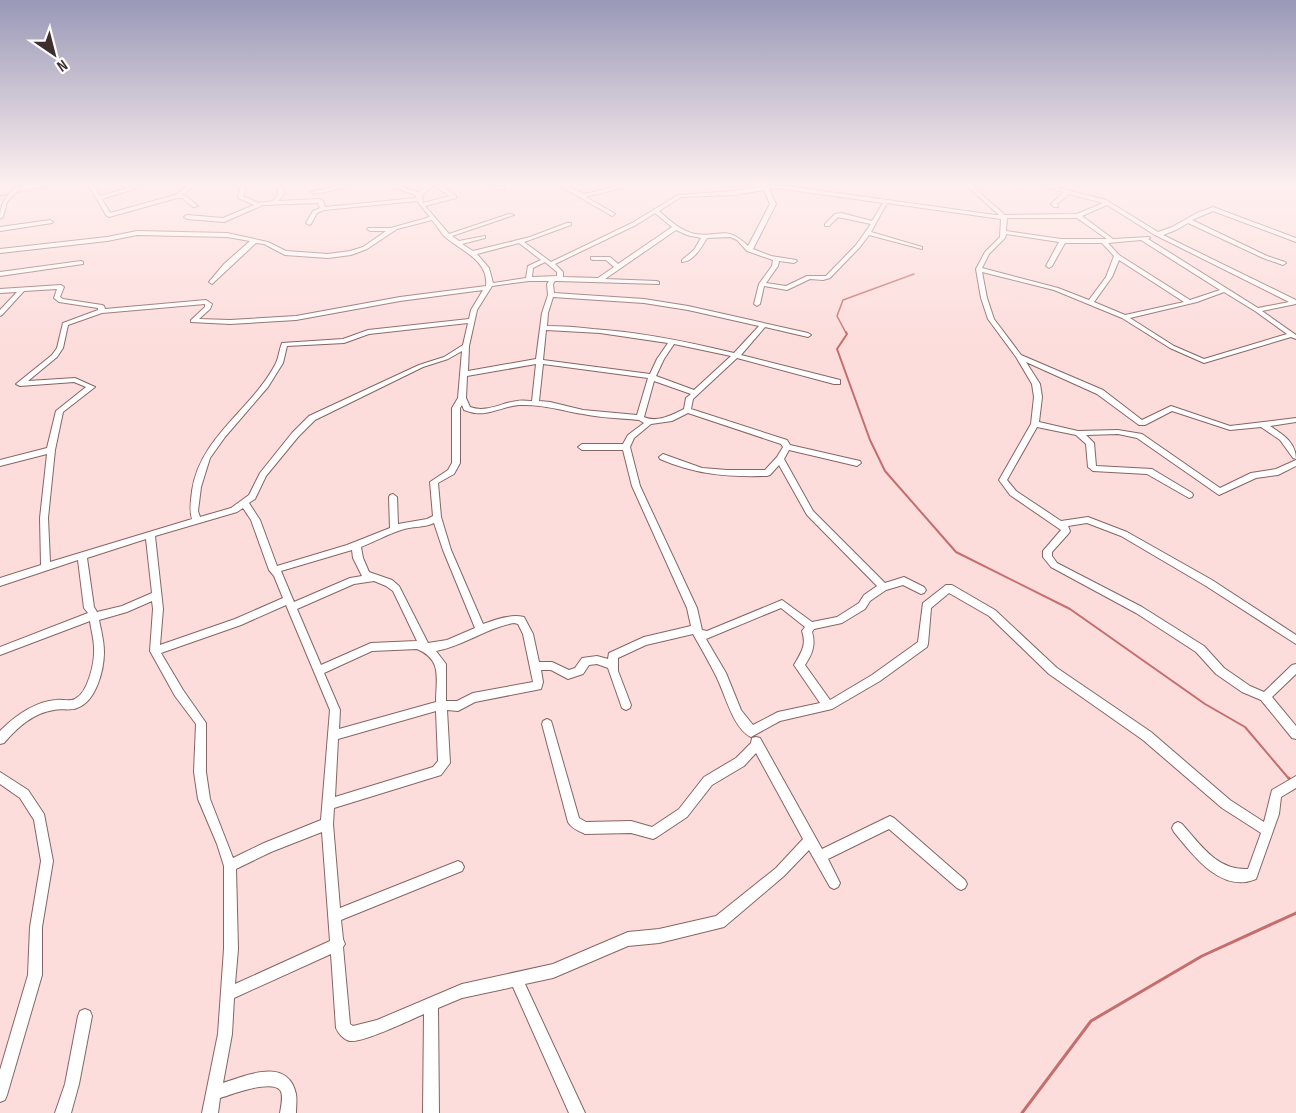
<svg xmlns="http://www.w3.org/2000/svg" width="1296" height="1113" font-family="'Sofia Sans Condensed',sans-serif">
	<rect width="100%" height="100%" fill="#fcdddc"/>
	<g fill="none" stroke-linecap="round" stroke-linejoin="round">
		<path stroke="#c46e6d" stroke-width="1.5" d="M0 196 52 186
			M846 333 837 316 843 300 914 274"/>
		<path stroke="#c46e6d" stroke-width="2" d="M846 332 847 334 837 349 870 440 885 471 956 552 1070 609 1205 704 1245 727 1290 780"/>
		<path stroke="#c46e6d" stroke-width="3" d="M1289 778 1291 781
			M1022 1113 1091 1021 1202 956 1296 913"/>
		<defs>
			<path id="minor" d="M16 186H22L7 202 3 217 0 219C0 202 6 198 16 186Z
				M89 186H94L100 196 136 186H143L102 199 110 213 175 195 188 186H194L182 195 186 196 198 206 193 207 182 198H177L109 217 106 215Z
				M241 186H246L243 196 258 203 273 201 278 194V186H283L284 194 278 201 320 199 323 201 325 207 416 198V195L390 186H397L418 192 428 186H433L422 195 423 203 450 196 435 186H441L456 196V198L425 206 449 234 509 214 514 215 452 236 459 241 485 236V238L462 244 473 251 530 237 567 223H571V225L524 242 551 262 632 223 678 195 734 191 763 186H787L995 215H999L967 186H972L1005 215 1077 214 1103 203 1069 194 1057 204 1058 207H1054L1051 204 1052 203 1064 192 1042 186H1050L1106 200 1158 232 1172 227 1197 213 1213 207 1296 238V242L1213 211 1192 220 1267 256 1285 262 1286 263 1283 265 1263 258 1188 223 1176 230 1163 235 1296 300V304L1262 311 1296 335V339L1291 337 1204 363 1170 348 1122 318 1054 290 982 272 987 298 994 319 1021 355 1103 390 1142 420 1171 406 1230 426 1296 418V422L1270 426C1282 434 1296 442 1296 459L1293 458 1280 440 1261 427 1230 430 1172 411 1145 425H1139L1097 394 1026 362 1040 384 1042 397 1039 422 1078 431 1118 430 1142 434 1220 488 1251 473 1276 469 1296 460V466L1278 475 1256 478 1219 495 1137 438 1118 434 1086 435 1094 443 1096 466 1152 469 1192 493 1193 495 1192 497 1189 498 1147 474 1093 471 1088 467 1086 444 1076 435 1037 427 1007 480 1016 491 1061 521 1088 517 1127 532 1212 580 1296 635V644L1206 586 1121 536 1087 523 1068 526 1070 531 1069 533 1052 552V556L1057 563 1142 607 1204 646 1224 668 1250 686 1264 692 1292 665 1296 664V674L1272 697 1296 726V739L1292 738 1261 700 1242 692 1216 674 1196 652 1136 613 1051 567 1043 557V551L1061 530 1010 495 999 480 1031 424 1034 397 1032 384 1016 357 988 319 981 298 976 269 985 252 1000 237 1001 219 887 203 871 232 922 247V249L869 235 860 247 830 278 823 280 810 279 787 290 764 286 760 304 757 306 754 304 759 284 772 266 773 260 747 251 737 240 730 237 707 238C701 248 694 261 682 262V260L694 250 701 238 687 235 676 230 605 279 657 281 659 282V284L557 281H555L553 284 554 293 644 299 688 306 808 333 811 335 808 337 765 327 741 355 840 380V384H834L737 358 693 399 691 409 787 440 790 445 860 461 861 463 857 466 789 450 784 459 813 511 885 583 904 577 924 587 926 590 924 593 921 594 903 585 886 590 870 601 865 609 842 623 814 629 812 632C816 645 812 654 805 665L830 700 872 675 918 642 923 603 946 585H952L995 610 1057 668 1151 732 1230 800 1264 822 1272 790 1296 776V788L1281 797 1279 814 1256 879C1221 894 1193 855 1174 832L1172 828 1174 824 1178 822 1182 824C1201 845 1216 870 1248 869L1261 833 1222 808 1143 740 1049 674 989 616 949 593 931 608 928 644 927 647 880 681 832 709 780 721 751 737C733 729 725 693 716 676 709 662 701 648 693 634L646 645 618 658V671L631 705 630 708 626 710 622 708 608 668 597 664 589 665 583 674 568 679 551 670H541L543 682 541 689 475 702 458 711 447 710 450 763 441 775 334 808 333 824 340 908 458 861 462 863 464 867 462 871 341 920 343 939 345 944 343 947 350 1024 353 1026 377 1020 462 984 553 964 628 932 659 929 716 916 776 868 803 839 756 753 744 766 712 785 687 817 657 837 653 839 631 833 585 834C579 831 571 828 568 822L542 724 543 721 547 719 551 721 552 724 579 818 586 822 631 821 652 827 679 809 704 777 736 758 751 743 752 738 756 737 760 738 822 849 890 816 894 818 965 880 967 884 965 888 961 890 957 888 889 829 828 859 840 883 838 887 834 889 830 887 809 850 784 876 724 927 659 943 628 946 553 978 525 984 585 1113H569L513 987 462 998 438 1008 439 1113H423L424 1014C410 1020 363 1043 350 1041 344 1040 338 1033 336 1028L331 954 234 998 232 1034 223 1083C247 1075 288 1057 296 1094 297 1100 296 1107 296 1113H280C281 1107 284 1095 280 1090 271 1079 231 1095 220 1098L218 1113H202L218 1034 224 949V866L217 844 198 799 194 772 196 724 175 696 150 651 153 609 152 601 127 612 99 620C101 630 104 641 104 652 104 670 96 702 77 708 69 711 61 708 54 710 33 713 17 728 4 743L0 744V731C15 716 34 702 56 700 62 699 69 702 75 699 88 693 95 662 94 648 94 639 91 630 90 621L0 655V647L88 613 84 608 78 560 0 586V578L41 565 40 518 47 454 0 466V460L47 448 56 411 86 387 74 382 20 386 16 384 52 355 57 348 63 323 98 310V308L59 302 54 298 57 289 24 291 2 315 0 316V310L17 292 0 293V289L61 285 64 287 60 297 63 299 102 305 104 306 105 309 206 300 212 304 210 309 199 319 230 320 296 316 400 297 486 286C489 260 461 251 444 236 440 231 436 225 432 220L397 229 367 249 351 255 328 258 285 255 264 244 256 243 212 284 209 282 224 264 250 241 227 237 137 235 107 241 0 253V249L107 237 137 231 227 233 268 242 286 251 328 254 350 251 363 247 386 231H370L367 229 368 228H391L430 217 417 201 324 210 317 213 311 224 309 225 306 223 313 211 320 208 318 203 263 205 224 222 187 219 184 217 187 215 223 218 254 205 238 198ZM777 188 883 203 872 221 841 213 835 214 825 224V226H829L838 217 871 224 856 245 826 276H807L786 286 766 283 778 266 779 261 794 263 797 261 796 260 771 256 753 249 776 204 769 189ZM764 190 770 204 748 246C726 224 720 238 695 234 681 231 669 220 659 211L681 197 734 195ZM1107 205 1155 235 1289 302 1258 308 1148 239 1150 238 1149 237 1113 239 1082 216ZM655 213 672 227 618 264 610 257H591V259L593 260H606L614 267 598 278 563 277V272L555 264 636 225ZM1007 218H1077L1107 239H1061L1006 231ZM1006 234 1059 242 1046 266 1049 268 1052 266 1065 243H1102L1114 256 1106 277 1089 300 1058 288 982 268 989 254 1005 238ZM1141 240 1220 290 1190 300 1119 255 1108 243ZM519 243 541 260 528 266 526 278 493 283 489 268 477 254ZM1119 260 1184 302 1125 315 1094 302 1112 277ZM545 262 557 272V276L532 277 533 268ZM529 281H549L547 284 548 295 542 313 536 359 468 371 469 346 477 310 492 286ZM483 290 471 310 469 319 368 330 343 339 282 343C279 350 279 358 275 365 251 410 200 437 192 491 191 501 189 509 192 519L50 562 48 518 55 450 63 412 95 387 75 378 28 381 57 357 63 348 68 325 102 313 205 304V307L191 320V322L230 324 296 320 400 301ZM1224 292 1255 311 1287 334 1204 359 1174 346 1130 318 1197 302ZM553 297 644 303 688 310 759 326 734 353C688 342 641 332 593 329 578 327 562 326 547 326L548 313ZM468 323 463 345 444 357 419 365 309 416 292 433 260 473 249 495 231 508 200 517 198 511 201 487 210 458 225 437 268 387 283 363 287 346 344 343 369 334ZM546 330 600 333 668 343 657 359 650 374 543 360ZM674 344 731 356 694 390 656 376 664 359ZM462 351 458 398 452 408V463L448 470 430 482 433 516 427 519 398 524 397 497 393 494 390 495 389 497 390 528 347 545 277 566 260 520 249 503 255 499 266 476 298 437 315 420 423 367 448 359ZM536 364 532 401C527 401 522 400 517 401 501 403 486 413 470 407L466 398 467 376ZM543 364 648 378 637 415 583 410 550 402 539 401ZM654 381 691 394 686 398 684 409C672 415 657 423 644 417ZM462 405 464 410C486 419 498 407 519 405 542 404 560 410 583 414 601 418 620 418 639 420L644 423 628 435 623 444H582L578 447 582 450H623L632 486 687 608 691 626 644 637 609 653 608 659 597 656 582 658 575 668 569 670 552 662H539L533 634 524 617C510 614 497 619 483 624L451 550 441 517 438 483 454 474 460 463V408ZM688 413 781 444 783 447 777 457 765 470H727L702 468 663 454 659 457 660 459C697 475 728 477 767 476L770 475 779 465 807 515 877 586 864 595 859 603 837 617 812 622 782 600 707 631 702 630 697 608 640 486 630 447 634 438 651 424 672 421ZM243 508 251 520 269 570 274 576 283 598 235 619 160 645 163 609 155 536 237 512ZM434 523 443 550 475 628 447 640 428 643 399 586 392 580 369 572 363 558 361 547C374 542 388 534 401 530 412 526 424 528 434 523ZM146 539 152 593 122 606 97 612 94 607 87 558ZM352 550 353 558 362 576 350 578 294 602 281 571ZM374 581 386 586 393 591 417 641 371 643 321 665 297 609 354 584ZM286 605 330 710 321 820 264 843 233 858 210 799 206 772V723L183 690 161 653 241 625ZM781 608 805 627 802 631C807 645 801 653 794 665L820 703 778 712 753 725 741 710 726 673 706 639ZM514 623 518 624 523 634 533 682 473 693 457 701H446V664L436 651C464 646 486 628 514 623ZM417 649C443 660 436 679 436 702L339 729 340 710 324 673 372 651ZM436 711 438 761 433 767 335 797 338 739ZM322 832 330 941 235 984 238 949 236 869 271 852Z
				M342 186H353L314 194 311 192Z
				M492 186H499L505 189 500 190Z
				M560 186H567L584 194 619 186H628L586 197 614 213 615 214 612 216Z
				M50 220 53 222 52 223 0 231V227Z
				M81 261 83 262V264L0 276V272Z
				M0 772 28 790 44 814 53 861 42 927V975L7 1095 5 1100 0 1102V1070L28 975 30 927 41 861 34 820 20 798 0 784Z
				M85 1009 90 1011 92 1016 79 1084 71 1113H55L65 1084 78 1016 80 1011Z"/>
		</defs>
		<use href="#minor" stroke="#866564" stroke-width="2"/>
		<use href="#minor" fill="#fff" fill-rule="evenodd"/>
	</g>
	<linearGradient id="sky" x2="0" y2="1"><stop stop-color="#9998b7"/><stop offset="0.54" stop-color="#fef0ef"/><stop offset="1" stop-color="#fef0ef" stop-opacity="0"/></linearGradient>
	<rect width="1296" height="342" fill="url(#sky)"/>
	<g transform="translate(54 54) rotate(145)" stroke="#ffffff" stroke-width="4.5" paint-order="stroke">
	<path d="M0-4.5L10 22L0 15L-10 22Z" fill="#3e2f2f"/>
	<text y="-9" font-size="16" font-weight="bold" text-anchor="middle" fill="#3e2f2f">N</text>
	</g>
</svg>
